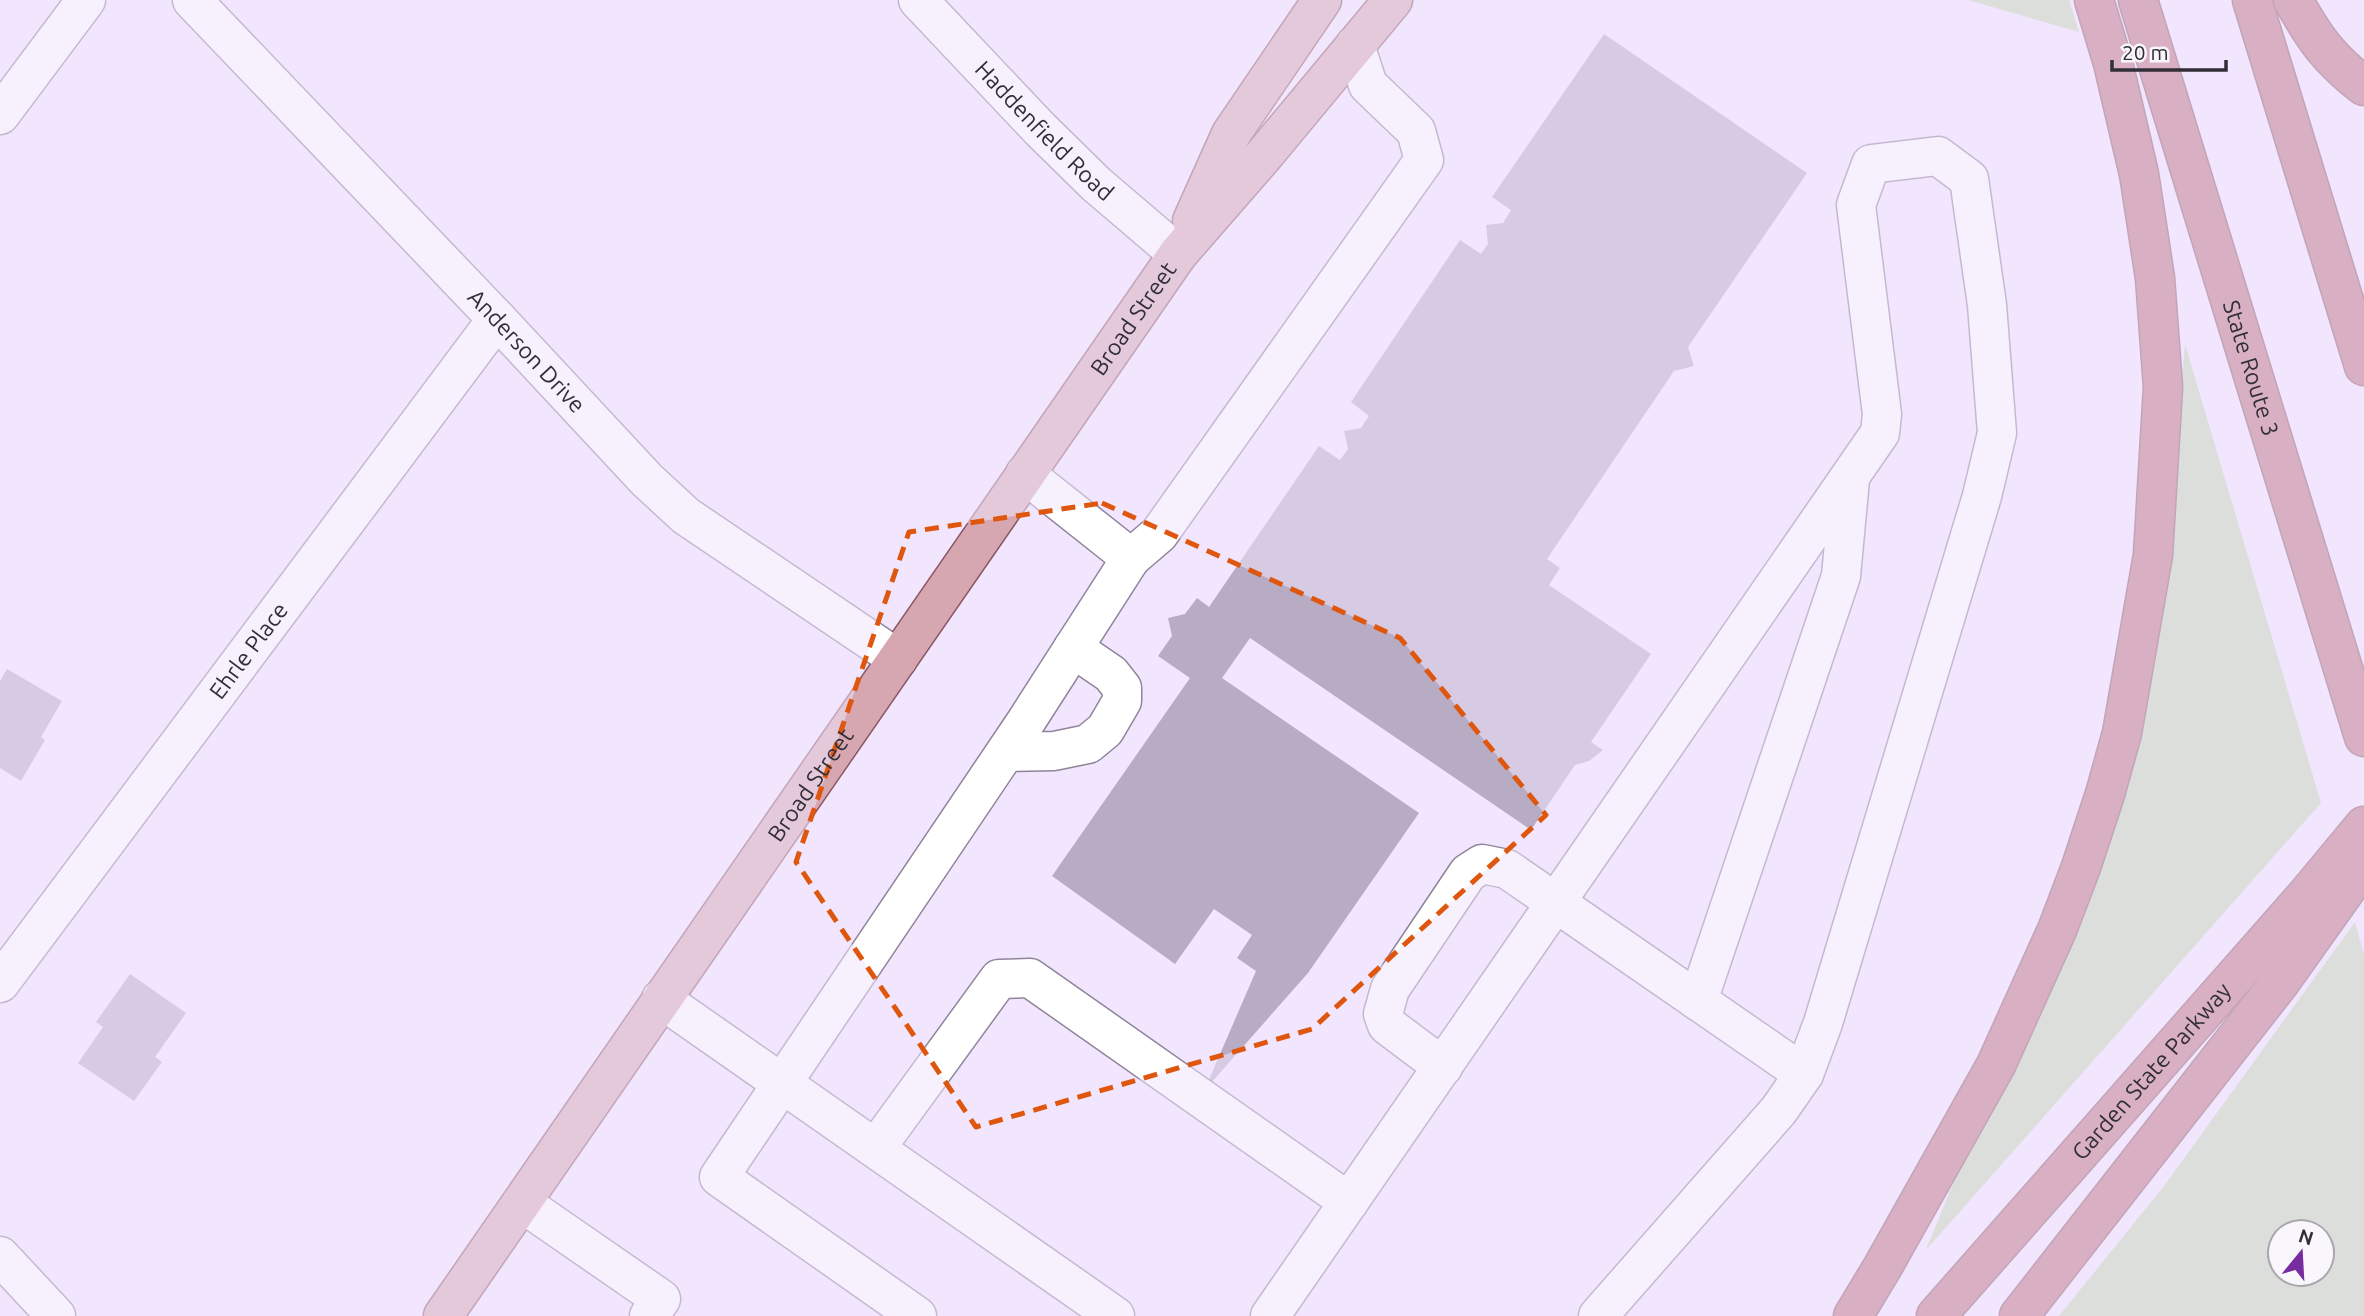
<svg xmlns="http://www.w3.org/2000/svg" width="2364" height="1316" font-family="Ubuntu,sans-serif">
	<rect width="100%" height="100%" fill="#f1e6fe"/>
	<path fill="#c4d5b3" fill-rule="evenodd" d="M1968 0H2069L2079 32Z
		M2185 344 2321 803 1926 1250 1965 1154 2023 1047 2172 489Z
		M2355 922 2364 955V1316H2059L2164 1186ZM2280 1232H2322V1274H2280Z"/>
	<path fill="#b8acc4" d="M1604 34 1807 173 1688 347 1694 366 1674 371 1547 559 1560 568 1549 585 1651 654 1591 742 1603 750 1589 761 1575 765 1531 830 1250 638 1222 678 1419 813 1308 973 1204 1091 1256 971 1237 958 1252 935 1214 909 1175 964 1052 876 1190 678 1158 656 1172 636 1168 618 1185 614 1197 598 1209 607 1319 446 1340 460 1348 449 1344 431 1361 428 1369 416 1351 402 1460 240 1481 254 1488 244 1486 225 1503 223 1511 210 1492 197Z
		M7 669 62 701 41 737 45 740 21 781 0 768V681Z
		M130 974 186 1013 155 1057 162 1062 134 1101 78 1063 103 1027 96 1022Z"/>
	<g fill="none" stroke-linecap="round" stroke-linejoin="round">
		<defs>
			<g id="minor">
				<path id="s1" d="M192 0 497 319 647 480 686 516 898 659"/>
				<path id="s2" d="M918 0 1040 129 1096 184 1178 254"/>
				<path d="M0 115 86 0"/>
				<path d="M1025 474 1131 558 1159 534 1424 160 1416 131 1368 85 1355 45"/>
				<path d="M1006 752 1054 751 1088 744 1105 730 1122 701V688L1111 674 1073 648"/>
				<path id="s3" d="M0 983 497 319"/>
				<path d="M661 999 1115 1316"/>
				<path d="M1698 1001 1841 576 1850 479"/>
				<path d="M1443 1067 1387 1025 1383 1014 1390 989 1468 873 1482 864 1507 869 1804 1074"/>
				<path d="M876 1148 999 979 1030 978 1349 1202"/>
				<path d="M522 1203 661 1299 649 1316"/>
				<path d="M0 1256 56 1316"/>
				<path d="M917 1316 719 1177 1025 723 1131 558"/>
				<path d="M1270 1316 1880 433 1882 414 1856 205 1871 164 1938 156 1969 179 1987 305 1997 433 1982 496 1823 1023 1804 1074 1779 1110 1598 1316"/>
			</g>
			<g id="major">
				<path d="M1192 221 1231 134 1322 0"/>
				<path id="s4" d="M443 1316 1178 254 1265 154 1393 0"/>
			</g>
			<g id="highway">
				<path id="s5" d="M2138 0 2364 737"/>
				<path d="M2252 0 2364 366"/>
				<path d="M2293 0C2315 39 2328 58 2364 86"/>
				<path d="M1853 1316 1882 1268 1996 1065 2057 930 2081 867 2105 794 2122 733 2153 555 2163 387 2155 278 2139 174 2113 63 2094 0"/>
				<path id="s6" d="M1936 1316 2305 897 2364 826"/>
				<path d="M2019 1316 2281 981 2364 864"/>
			</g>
		</defs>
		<use href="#minor" stroke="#8f849a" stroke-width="41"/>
		<use href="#major" stroke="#8b5764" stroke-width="41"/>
		<use href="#highway" stroke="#8b5764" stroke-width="41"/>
		<use href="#minor" stroke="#fff" stroke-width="38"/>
		<use href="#major" stroke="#d6a7b1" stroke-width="38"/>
		<use href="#highway" stroke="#bb6d7d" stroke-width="38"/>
	</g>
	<path d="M0 0H2364V1316H0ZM1102 503 1400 638 1546 815 1312 1029 976 1127 796 862 909 532Z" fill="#f1e6fe" fill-opacity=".55" fill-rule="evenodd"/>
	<path fill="none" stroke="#df570e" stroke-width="5" stroke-dasharray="14 9" stroke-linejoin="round" d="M1102 503 1400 638 1546 815 1312 1029 976 1127 796 862 909 532Z"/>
	<g text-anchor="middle" stroke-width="5" stroke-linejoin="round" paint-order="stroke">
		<g font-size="23" fill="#322e37" stroke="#faf7fc">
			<text dy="8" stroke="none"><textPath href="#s2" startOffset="182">Haddenfield Road</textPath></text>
			<text dy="8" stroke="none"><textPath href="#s4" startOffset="1213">Broad Street</textPath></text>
			<text dy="8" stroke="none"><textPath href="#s1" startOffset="485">Anderson Drive</textPath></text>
			<text dy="8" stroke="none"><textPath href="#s5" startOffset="385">State Route 3</textPath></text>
			<text dy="8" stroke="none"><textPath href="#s3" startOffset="415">Ehrle Place</textPath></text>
			<text dy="8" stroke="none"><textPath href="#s4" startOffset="646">Broad Street</textPath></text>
			<text dy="8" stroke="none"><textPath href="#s6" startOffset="326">Garden State Parkway</textPath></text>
		</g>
	</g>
	<g transform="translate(2301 1253) rotate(18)"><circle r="33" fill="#faf7fc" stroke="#aaa7ad" stroke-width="2"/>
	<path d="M0-5L12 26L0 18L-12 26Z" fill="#772d9f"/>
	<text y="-10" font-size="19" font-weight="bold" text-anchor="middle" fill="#322e37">N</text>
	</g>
	<path d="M2112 60v10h114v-10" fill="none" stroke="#322e37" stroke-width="3.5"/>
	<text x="2122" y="60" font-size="21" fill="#322e37" stroke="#faf7fc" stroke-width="5" paint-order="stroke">20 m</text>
</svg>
